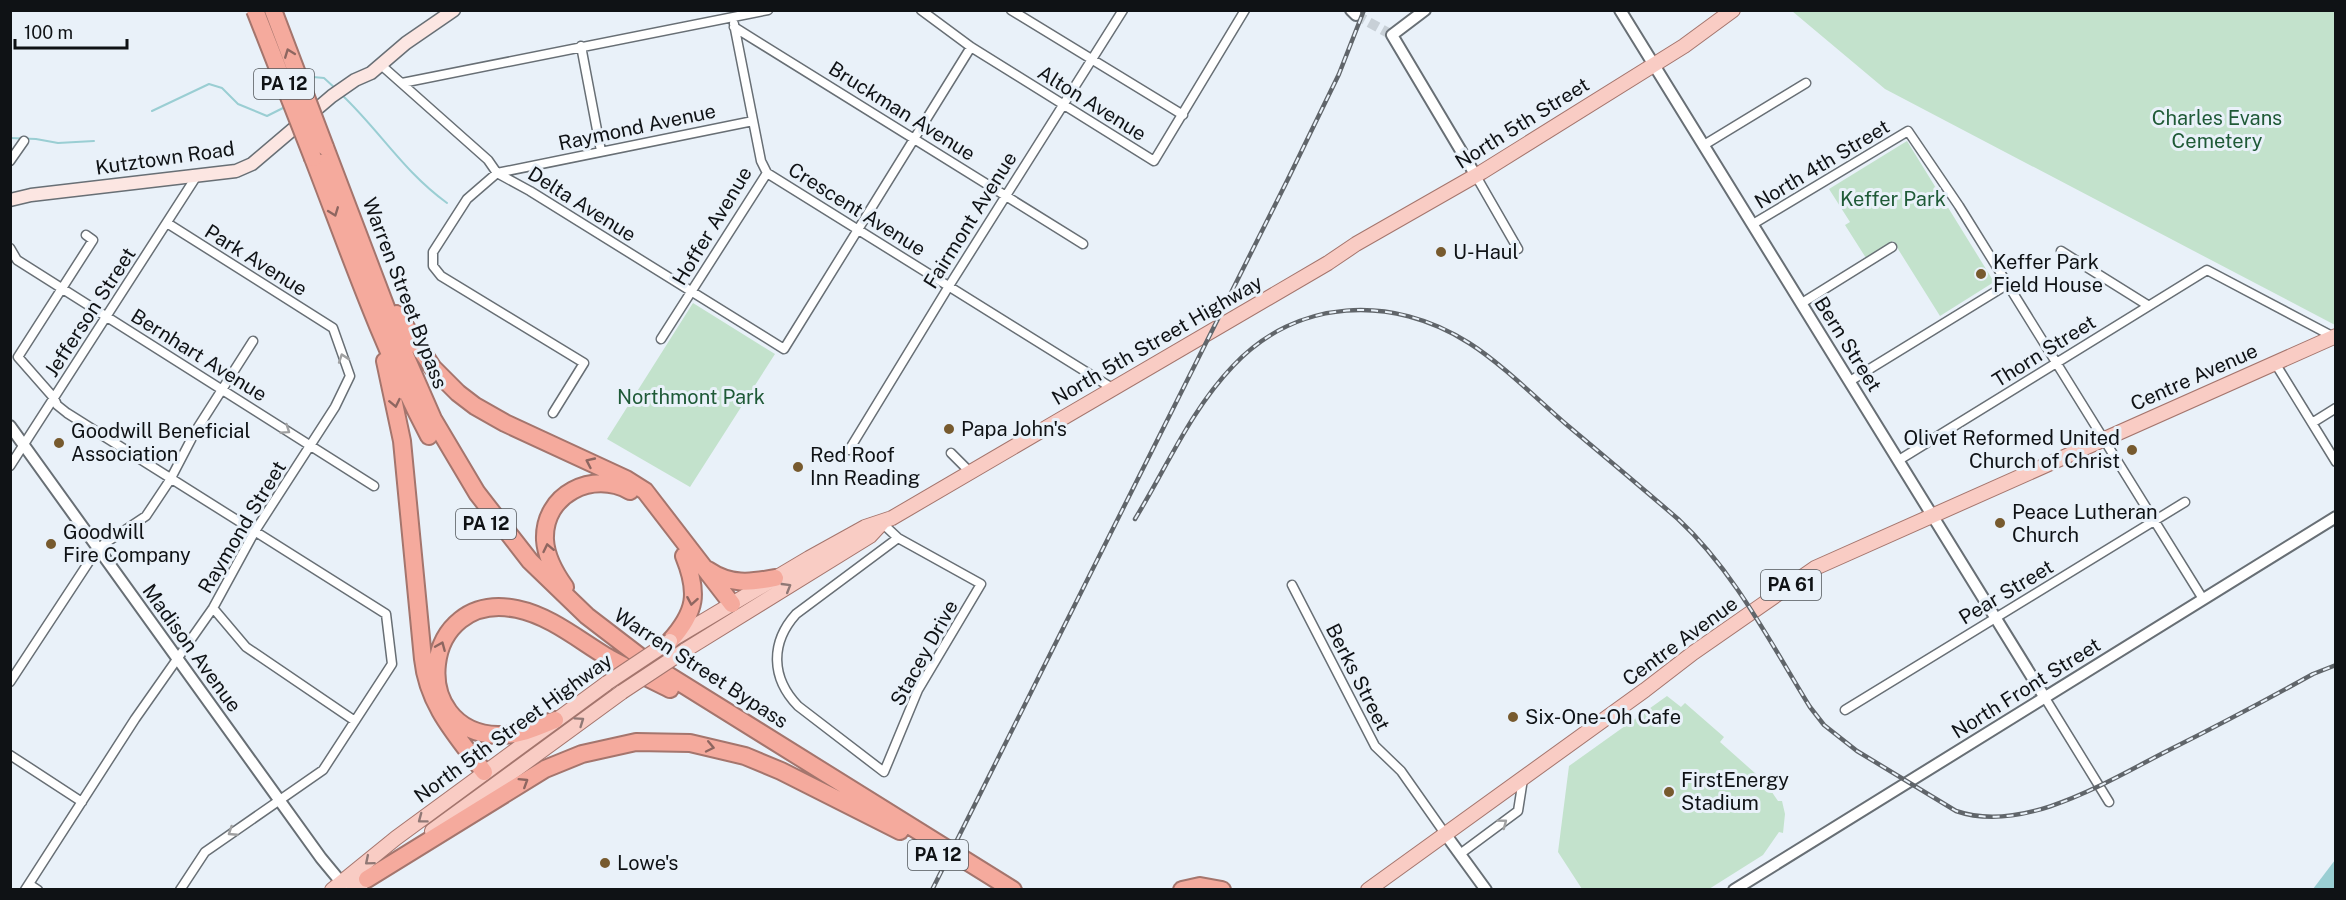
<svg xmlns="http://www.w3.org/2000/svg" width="2346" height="900" font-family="'Public Sans',sans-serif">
	<rect width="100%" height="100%" fill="#e9f1f9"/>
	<path fill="#c3e2cc" d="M1792 11H2335V325L1885 89Z
		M1907 141 1994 282 1940 316 1893 241 1866 258 1845 225 1850 222 1829 189Z
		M693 303 775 354 690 487 607 439Z
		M1667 696 1681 707 1685 703 1724 737 1720 742 1765 782 1778 801H1782L1785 814 1783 833 1779 832 1763 855 1709 889H1582L1558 852 1569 766Z"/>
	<path fill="#9aced3" d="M2335 860V889H2313Z"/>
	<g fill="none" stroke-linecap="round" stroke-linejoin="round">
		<path stroke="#9aced3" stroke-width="2" d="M309 82 313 77 324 78 336 89
			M342 95C380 131 403 171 447 203
			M152 111 209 84 222 88 238 104 267 116 287 106
			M10 138 36 139 58 143 94 141"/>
		<path stroke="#c8d0d7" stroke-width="10" stroke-dasharray="10 5" stroke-linecap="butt" d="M1356 15 1392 35"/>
		<defs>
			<path id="minor" d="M921 10 971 47 1154 161 1245 10
				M1011 10 1183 115
				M734 27 1083 244
				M581 46 601 151
				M381 65 488 160 497 173 530 191 784 349 971 47
				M402 83 768 10
				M1704 145 1806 83
				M10 161 24 141
				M767 173 1112 388
				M1476 176 1518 249
				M1753 224 1908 131 1959 206 2203 599
				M86 235 93 240 18 357 54 398 57 405 67 413 386 614 392 664 323 770 205 852 180 890
				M10 248 17 260 374 486
				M2061 251 2149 306
				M1802 303 1892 247
				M661 339 767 173 761 161 734 24
				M2275 363 2336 462
				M1850 381 2008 284
				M553 413 584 363 441 276 433 266V252L467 199 497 173 753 121
				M2312 423 2336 408
				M849 450 949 286 1123 10
				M951 453 970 472
				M1899 460 2207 270 2334 337
				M10 466 196 177
				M882 523 898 538 981 584 918 690 884 772 798 706C771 678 770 643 796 614L898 538
				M1292 585 1375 746 1401 771 1446 835
				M213 608 246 647 355 721
				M10 682 98 548 146 516 170 480 195 432 253 341
				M2045 698 2109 802
				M1845 710 2185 502
				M10 755 82 802
				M1460 854 1518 811 1523 779
				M29 884 38 890
				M25 890 135 719 213 608 255 531 335 407 350 376 333 328 167 223"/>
			<path id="tertiary" d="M1351 10 1356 15
				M1425 10 1392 35 1476 176
				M1620 10 2045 698
				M10 426 321 858 345 887
				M1446 835 1486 890
				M1734 890 2336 517"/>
			<path id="secondary" d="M10 200 31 195 236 171 252 164 332 96 355 80 371 73 406 43 454 10"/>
			<path id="primary" d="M673 639 809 558 865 527 892 518 1328 263 1356 244 1482 172 1684 46 1733 10
				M684 651 870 536 882 523
				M432 831 622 692
				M332 890 396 838 607 683
				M353 890 373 874
				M1368 890 1645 690 1693 653 1815 568 2336 336"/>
			<path id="motorway" d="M325 147 398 339 433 419 477 493 530 561 587 616 647 662 1013 890
				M313 158C349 251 382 347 429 436
				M397 314 433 368 458 393 475 406 505 423 626 479 645 491 732 604
				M385 361 402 441 423 659C428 706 457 736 484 772
				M708 570C730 585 750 583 775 578
				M565 587C555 573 546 557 545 540 543 494 593 470 630 491
				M670 641C696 612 699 593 684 556
				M555 720C536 728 518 736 498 735 407 733 420 589 517 609 551 616 580 641 609 658 629 669 650 679 670 689
				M367 879 545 769 582 754 636 742 690 743 745 756 781 771 900 831
				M1182 890 1200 886 1222 890"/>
		</defs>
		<use href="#minor" stroke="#686f75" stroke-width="11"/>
		<use href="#tertiary" stroke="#686f75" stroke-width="14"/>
		<use href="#secondary" stroke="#686f75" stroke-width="15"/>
		<use href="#primary" stroke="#a4756d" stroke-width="16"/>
		<use href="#motorway" stroke="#a4756d" stroke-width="20"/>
		<use href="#minor" stroke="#fff" stroke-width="8"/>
		<use href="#tertiary" stroke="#fff" stroke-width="10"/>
		<use href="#secondary" stroke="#fce6e2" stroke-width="12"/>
		<use href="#primary" stroke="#f9ccc4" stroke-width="14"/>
		<use href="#motorway" stroke="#f5aa9d" stroke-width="16"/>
		<defs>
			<path id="rail" d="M1135 519C1167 467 1190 411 1233 366 1297 298 1392 294 1469 343 1502 364 1537 399 1567 425 1604 456 1641 487 1678 519 1734 571 1770 642 1810 707L1824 725 1857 751 1956 811C2025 835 2111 779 2171 749 2219 725 2266 700 2313 674L2336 665
				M932 890 1288 179 1339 74 1364 10"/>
		</defs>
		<use href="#rail" stroke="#60656a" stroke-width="4.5"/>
		<use href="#rail" stroke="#e9f1f9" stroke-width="2" stroke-dasharray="7" stroke-linecap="butt"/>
		<defs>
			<path id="primary-bridge" d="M607 683 670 641
				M622 692 684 651"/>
			<path id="motorway-bridge" d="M255 10 313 158
				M273 10 325 147"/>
		</defs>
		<use href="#primary-bridge" stroke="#a4756d" stroke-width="16" stroke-linecap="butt"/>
		<use href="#motorway-bridge" stroke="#a4756d" stroke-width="20" stroke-linecap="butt"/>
		<use href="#primary-bridge" stroke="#f9ccc4" stroke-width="14"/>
		<use href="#motorway-bridge" stroke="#f5aa9d" stroke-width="16"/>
	</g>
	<defs><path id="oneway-chevron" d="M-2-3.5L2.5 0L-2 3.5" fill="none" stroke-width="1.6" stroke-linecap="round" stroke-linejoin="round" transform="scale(1.5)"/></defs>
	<g stroke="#8e6660">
		<use href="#oneway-chevron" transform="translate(289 53) rotate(-111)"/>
		<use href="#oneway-chevron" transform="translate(334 212) rotate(69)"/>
		<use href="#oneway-chevron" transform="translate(395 403) rotate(78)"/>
		<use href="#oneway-chevron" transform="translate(590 462) rotate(-155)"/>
		<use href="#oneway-chevron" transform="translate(548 548) rotate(-102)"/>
		<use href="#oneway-chevron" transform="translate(692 601) rotate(100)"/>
		<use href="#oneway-chevron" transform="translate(441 646) rotate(-67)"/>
		<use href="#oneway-chevron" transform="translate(710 747) rotate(12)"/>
		<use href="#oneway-chevron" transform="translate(524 782) rotate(-32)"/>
	</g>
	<g stroke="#9fa0a1">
		<use href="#oneway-chevron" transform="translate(343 358) rotate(-109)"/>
		<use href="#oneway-chevron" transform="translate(286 430) rotate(34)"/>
		<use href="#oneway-chevron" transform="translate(1503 823) rotate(-37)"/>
		<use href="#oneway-chevron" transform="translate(232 832) rotate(147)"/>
	</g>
	<g stroke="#907875">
		<use href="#oneway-chevron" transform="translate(787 587) rotate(-31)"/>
		<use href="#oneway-chevron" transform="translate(580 721) rotate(-35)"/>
		<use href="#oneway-chevron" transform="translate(422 819) rotate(143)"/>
		<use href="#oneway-chevron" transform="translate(369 861) rotate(140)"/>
	</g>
	<g fill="#775a2e" stroke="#e9f1f9" stroke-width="2">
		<circle cx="1441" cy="252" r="6"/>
		<circle cx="1981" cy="274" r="6"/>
		<circle cx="949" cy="429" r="6"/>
		<circle cx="59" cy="443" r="6"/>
		<circle cx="2132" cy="450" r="6"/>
		<circle cx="798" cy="467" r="6"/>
		<circle cx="2000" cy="523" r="6"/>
		<circle cx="51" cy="544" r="6"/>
		<circle cx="1513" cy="717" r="6"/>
		<circle cx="1669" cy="792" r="6"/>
		<circle cx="605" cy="863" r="6"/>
	</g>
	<g text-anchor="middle" stroke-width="6" stroke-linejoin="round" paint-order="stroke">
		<g fill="#e9f1f9" stroke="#505559" stroke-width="1.5">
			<rect x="254" y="69" width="60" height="30" rx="4.5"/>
			<rect x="456" y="509" width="60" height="30" rx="4.5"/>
			<rect x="1761" y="570" width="60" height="30" rx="4.5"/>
			<rect x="908" y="840" width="60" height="30" rx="4.5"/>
		</g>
		<g font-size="18" font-weight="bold" fill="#0f1215">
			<text x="284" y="90">PA 12</text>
			<text x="486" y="530">PA 12</text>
			<text x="1791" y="591">PA 61</text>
			<text x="938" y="861">PA 12</text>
		</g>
		<g font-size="20" fill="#0f1215" stroke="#e9f1f9">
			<text transform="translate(1092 103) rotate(32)" y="7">Alton Avenue</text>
			<text transform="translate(902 111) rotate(32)" y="7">Bruckman Avenue</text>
			<text transform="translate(1522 123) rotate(-32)" y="7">North 5th Street</text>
			<text transform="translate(637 127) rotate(-12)" y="7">Raymond Avenue</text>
			<text transform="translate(165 158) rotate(-8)" y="7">Kutztown Road</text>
			<text transform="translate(1822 164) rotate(-31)" y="7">North 4th Street</text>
			<text transform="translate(582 204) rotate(32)" y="7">Delta Avenue</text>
			<text transform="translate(857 209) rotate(32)" y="7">Crescent Avenue</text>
			<text transform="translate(970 220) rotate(-58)" y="7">Fairmont Avenue</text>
			<text transform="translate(712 226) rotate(-59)" y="7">Hoffer Avenue</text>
			<text transform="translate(256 260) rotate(32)" y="7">Park Avenue</text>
			<text transform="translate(405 293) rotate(69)" y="7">Warren Street Bypass</text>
			<text transform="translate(90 312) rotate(-57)" y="7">Jefferson Street</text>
			<text transform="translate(1157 340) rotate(-30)" y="7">North 5th Street Highway</text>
			<text transform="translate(1848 344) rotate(58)" y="7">Bern Street</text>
			<text transform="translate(2044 351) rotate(-32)" y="7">Thorn Street</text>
			<text transform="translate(199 355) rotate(32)" y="7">Bernhart Avenue</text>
			<text transform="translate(2194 377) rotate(-24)" y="7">Centre Avenue</text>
			<text transform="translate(242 527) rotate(-59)" y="7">Raymond Street</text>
			<text transform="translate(2006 592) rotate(-31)" y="7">Pear Street</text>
			<text transform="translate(1680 641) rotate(-36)" y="7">Centre Avenue</text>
			<text transform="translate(192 648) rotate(54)" y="7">Madison Avenue</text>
			<text transform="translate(924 653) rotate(-61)" y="7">Stacey Drive</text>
			<text transform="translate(701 668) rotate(33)" y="7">Warren Street Bypass</text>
			<text transform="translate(1358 677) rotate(63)" y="7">Berks Street</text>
			<text transform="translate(2026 688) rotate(-32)" y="7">North Front Street</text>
			<text transform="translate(513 728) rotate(-36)" y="7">North 5th Street Highway</text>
		</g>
		<g font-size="20" fill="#1f5a37" stroke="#e9f1f9">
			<text x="2217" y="125">Charles Evans<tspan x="2217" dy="23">Cemetery</tspan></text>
			<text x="1893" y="206">Keffer Park</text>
			<text x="691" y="404">Northmont Park</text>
		</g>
		<g font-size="20" fill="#0f1215" stroke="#e9f1f9" text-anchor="start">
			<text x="1453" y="259">U-Haul</text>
			<text x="1993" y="269">Keffer Park<tspan x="1993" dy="23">Field House</tspan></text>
			<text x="961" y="436">Papa John's</text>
			<text x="71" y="438">Goodwill Beneficial<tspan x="71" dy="23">Association</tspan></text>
			<text x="2120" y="445" text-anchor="end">Olivet Reformed United<tspan x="2120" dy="23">Church of Christ</tspan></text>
			<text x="810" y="462">Red Roof<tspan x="810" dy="23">Inn Reading</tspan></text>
			<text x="2012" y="519">Peace Lutheran<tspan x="2012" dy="23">Church</tspan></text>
			<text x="63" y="539">Goodwill<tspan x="63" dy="23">Fire Company</tspan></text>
			<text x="1525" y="724">Six-One-Oh Cafe</text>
			<text x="1681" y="787">FirstEnergy<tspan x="1681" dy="23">Stadium</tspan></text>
			<text x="617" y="870">Lowe's</text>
		</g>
	</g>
	<rect width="2346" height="900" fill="none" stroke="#0f1215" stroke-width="24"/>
	<path d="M15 39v9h112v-9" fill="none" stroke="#0f1215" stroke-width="3"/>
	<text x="24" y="39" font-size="18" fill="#0f1215" stroke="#e9f1f9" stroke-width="4.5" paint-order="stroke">100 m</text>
</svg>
